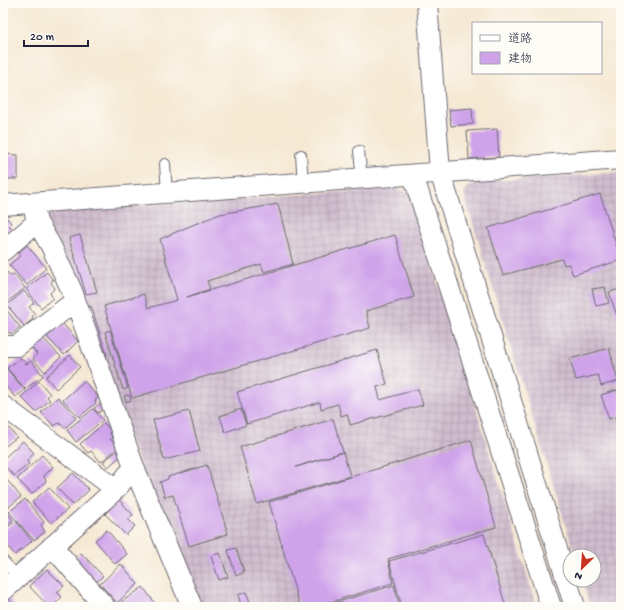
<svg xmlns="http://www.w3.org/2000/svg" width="624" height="610" font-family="'Gochi Hand','Klee One',sans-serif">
	<defs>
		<pattern id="industrial-grid" width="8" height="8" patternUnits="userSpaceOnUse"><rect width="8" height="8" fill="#d0bdce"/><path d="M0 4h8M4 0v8" fill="none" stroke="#b2a2b2"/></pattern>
	</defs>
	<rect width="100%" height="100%" fill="#fdfcf7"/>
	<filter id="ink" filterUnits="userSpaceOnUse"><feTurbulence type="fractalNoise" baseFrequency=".025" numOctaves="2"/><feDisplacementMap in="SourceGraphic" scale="8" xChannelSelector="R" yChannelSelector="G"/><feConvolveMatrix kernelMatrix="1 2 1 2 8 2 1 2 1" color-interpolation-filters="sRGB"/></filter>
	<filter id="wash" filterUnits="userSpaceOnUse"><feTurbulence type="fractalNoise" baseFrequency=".012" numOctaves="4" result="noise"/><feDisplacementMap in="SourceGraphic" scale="16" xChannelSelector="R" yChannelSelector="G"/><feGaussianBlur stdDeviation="0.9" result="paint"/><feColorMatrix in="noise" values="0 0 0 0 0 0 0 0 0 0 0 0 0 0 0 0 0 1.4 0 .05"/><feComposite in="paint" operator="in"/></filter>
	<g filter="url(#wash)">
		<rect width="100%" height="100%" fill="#f6e9d4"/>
		<path fill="url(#industrial-grid)" d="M621 172V607H590L582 580H594V556H575L464 194 468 187 478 182Z
			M396 188 410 193 537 607H197L44 223 49 212Z"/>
		<g id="blocks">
			<path fill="#cfa3ea" d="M472 108 473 124 451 126 449 110Z
				M497 129 499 157 469 159 467 131Z
				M3 154 18 155V179H3Z
				M600 194 621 260 573 275 569 264 564 265 562 259 503 275 488 228Z
				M278 204 293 264 264 272 261 264 207 281 210 289 187 297 395 235 414 297 366 311 370 328 132 398 104 306 144 294 148 308 177 300 160 239 190 226 220 214Z
				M3 218H7L11 223 9 225 13 230 3 240Z
				M80 235 97 292 86 294 69 238Z
				M27 245 46 268 27 285 9 265 20 256 18 253Z
				M7 272 10 276 14 274 25 288 7 302 3 297V275Z
				M47 272 53 280 51 283 55 288 50 293 53 298 41 308 26 289Z
				M605 287 609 303 596 306 592 289Z
				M621 289V315L617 316 609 292Z
				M24 291 34 303 29 307 35 314 32 317 33 319 24 326 7 305Z
				M91 306 107 355 102 357 86 308Z
				M5 308 20 327 12 334 9 332 3 337V309Z
				M62 323 78 341 64 355 47 337Z
				M110 330 128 388 123 390 105 332Z
				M42 337 61 357 45 372 33 359 37 354 31 347Z
				M609 348 618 381 601 386 598 375 576 380 570 359Z
				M377 350 387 384 377 387 380 400 418 389 423 405 350 425 347 414 341 416 338 404 321 409 320 402 247 424 237 392Z
				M70 355 80 367 56 389 46 377Z
				M21 358 26 364 32 361 43 376 25 389 7 368Z
				M4 366 25 390 15 397 3 383V367Z
				M39 381 50 394 47 397 50 400 36 412 21 397Z
				M84 381 98 397 95 401 96 403 79 417 63 400Z
				M617 390 621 403V415L609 419 601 395Z
				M129 395 131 400 126 402 124 396Z
				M58 397 76 418 65 428 59 423 54 426 41 412Z
				M102 402 105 408 98 413 94 408Z
				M93 409 103 420 76 442 67 430Z
				M241 409 246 425 225 432 220 416Z
				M189 411 200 451 164 460 153 420Z
				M333 419 343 452 296 467 343 452 350 476 257 504 240 447Z
				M104 423 111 431 110 433 112 437 110 439 118 448 101 462 91 451 88 453 80 444Z
				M5 424 17 437 3 448V426Z
				M471 440 496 527 388 559 393 583 315 607H300L269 502Z
				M23 441 34 453 27 461 29 464 14 476 3 464V459Z
				M118 450 122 455 108 467 103 462Z
				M42 455 53 467 44 476 46 481 32 494 17 479Z
				M207 465 228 534 189 546 173 495 165 497 160 482 168 479V477Z
				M73 473 89 490 73 505 57 488Z
				M3 475 21 497 6 509 3 505Z
				M49 487 68 509 51 523 32 502Z
				M25 499 44 522 41 525 45 532 34 540 9 512Z
				M119 500 133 515 128 519 135 526 126 535 105 514Z
				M4 509 13 520 3 528V510Z
				M16 521 32 541 15 555 3 540V530Z
				M107 530 127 554 115 564 95 540Z
				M484 534 506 607H402L389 561Z
				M236 548 244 572 236 576 228 550Z
				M81 553 103 576 95 583 73 560Z
				M220 553 228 577 219 580 211 556Z
				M121 564 138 584 117 603 100 584Z
				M47 569 64 586 57 592 62 597 52 607H49L29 586Z
				M394 585 400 607H321Z
				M143 587 157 606 123 607 120 603Z
				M246 592 250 602 241 605 238 595Z
				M8 598 16 607H3V602Z"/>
		</g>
	</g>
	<g filter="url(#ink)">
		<use href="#blocks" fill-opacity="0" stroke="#6c6871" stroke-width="1"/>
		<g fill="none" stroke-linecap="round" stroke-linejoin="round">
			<defs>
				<path id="service" d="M359 151 362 179
					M301 155 303 183
					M165 164 167 193
					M3 561 18 577"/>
				<path id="minor" d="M427 3 440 172 575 607
					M413 175 551 607
					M33 204 37 222 51 246 72 291 134 467 192 607
					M3 205 621 159
					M3 251 37 222
					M3 346H17L75 301
					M3 406 116 489
					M52 546 105 607
					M3 591 116 489 134 467"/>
			</defs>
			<use href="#service" stroke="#6c6871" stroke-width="12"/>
			<use href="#minor" stroke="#6c6871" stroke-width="22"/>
			<use href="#service" stroke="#fff" stroke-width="10"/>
			<use href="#minor" stroke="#fff" stroke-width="20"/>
		</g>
	</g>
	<rect width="624" height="610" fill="none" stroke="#fdfcf7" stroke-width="16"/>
	<rect x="472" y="22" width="130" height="52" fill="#fdfcf7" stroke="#a5a5ac"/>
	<rect x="480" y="35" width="20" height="6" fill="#ffffff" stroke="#a5a5ac"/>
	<text x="508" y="42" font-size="12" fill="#22223b">道路</text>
	<rect x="480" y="52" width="20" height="12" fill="#cfa3ea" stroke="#a5a5ac"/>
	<text x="508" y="62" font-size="12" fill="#22223b">建物</text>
	<g transform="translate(582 568) rotate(205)"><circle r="19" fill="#fdfcf7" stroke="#a5a5ac"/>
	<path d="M0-3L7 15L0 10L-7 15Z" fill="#c8321e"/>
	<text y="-6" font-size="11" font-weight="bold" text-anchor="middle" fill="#22223b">N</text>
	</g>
	<path d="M24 40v6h64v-6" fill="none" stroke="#22223b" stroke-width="2"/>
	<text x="30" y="40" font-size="12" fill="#22223b" stroke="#fdfcf7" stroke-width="3" paint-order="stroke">20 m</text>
</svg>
